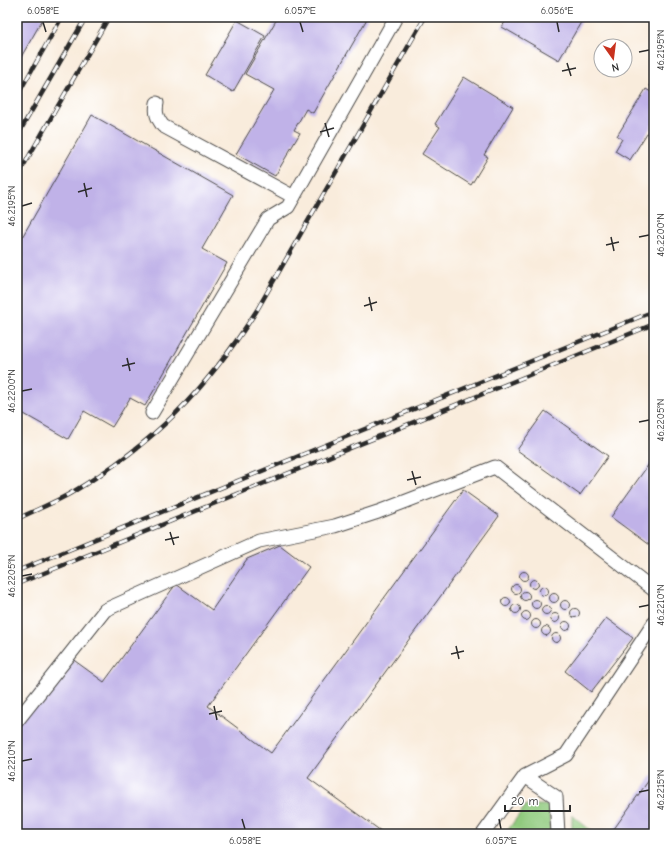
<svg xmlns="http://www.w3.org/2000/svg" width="671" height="851" font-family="'Comic Neue',sans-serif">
	<rect width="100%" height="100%" fill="#fff"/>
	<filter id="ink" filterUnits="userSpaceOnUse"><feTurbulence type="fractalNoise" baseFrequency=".025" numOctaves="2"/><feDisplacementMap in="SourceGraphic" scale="8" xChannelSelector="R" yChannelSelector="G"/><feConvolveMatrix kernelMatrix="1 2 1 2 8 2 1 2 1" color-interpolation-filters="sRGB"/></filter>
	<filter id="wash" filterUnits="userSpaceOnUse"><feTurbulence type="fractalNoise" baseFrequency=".012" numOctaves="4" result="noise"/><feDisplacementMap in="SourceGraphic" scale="16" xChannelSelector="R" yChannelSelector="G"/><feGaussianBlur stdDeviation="0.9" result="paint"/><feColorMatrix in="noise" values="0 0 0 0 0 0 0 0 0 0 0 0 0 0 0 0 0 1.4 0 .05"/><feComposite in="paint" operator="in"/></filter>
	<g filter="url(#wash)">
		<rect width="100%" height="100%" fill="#f9ecdc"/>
		<path fill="#90ca7e" stroke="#5e7a54" d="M526 805H549L550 834H505Z
			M572 815 595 834H572Z"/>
		<g id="blocks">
			<path fill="#c0b2e8" d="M17 17H44L17 64Z
				M278 17H368L313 113 306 109 294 130 300 133 275 176 236 154 274 90 245 74Z
				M508 17H584L559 60 502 27Z
				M237 20 265 36 233 92 205 75Z
				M464 77 513 107 484 155 488 157 471 185 422 154 440 127 435 124Z
				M654 80V91L650 86 651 82Z
				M646 89 654 94V122L630 160 615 151 622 139 617 136Z
				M92 115 233 195 202 249 227 263 145 406 130 398 112 427 84 411 68 439 17 410V246Z
				M545 411 608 456 580 495 517 450Z
				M654 457V539L649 545 611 517Z
				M463 490 499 516 308 778 385 834H17V717L64 653 104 682 176 584 212 610 247 559 280 545 309 567 208 706 271 753Z
				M519.5 576a4.5 4.5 0 1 1 9 0a4.5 4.5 0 1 1-9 0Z
				M529.5 584a4.5 4.5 0 1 1 9 0a4.5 4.5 0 1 1-9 0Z
				M511.5 589a4.5 4.5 0 1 1 9 0a4.5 4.5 0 1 1-9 0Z
				M539.5 591a4.5 4.5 0 1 1 9 0a4.5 4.5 0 1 1-9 0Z
				M520.5 596a4.5 4.5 0 1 1 9 0a4.5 4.5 0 1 1-9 0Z
				M549.5 598a4.5 4.5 0 1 1 9 0a4.5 4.5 0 1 1-9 0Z
				M501.5 602a4.5 4.5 0 1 1 9 0a4.5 4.5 0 1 1-9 0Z
				M531.5 604a4.5 4.5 0 1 1 9 0a4.5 4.5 0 1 1-9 0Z
				M560.5 605a4.5 4.5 0 1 1 9 0a4.5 4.5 0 1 1-9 0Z
				M511.5 609a4.5 4.5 0 1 1 9 0a4.5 4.5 0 1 1-9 0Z
				M541.5 610a4.5 4.5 0 1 1 9 0a4.5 4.5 0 1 1-9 0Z
				M570.5 613a4.5 4.5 0 1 1 9 0a4.5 4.5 0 1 1-9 0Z
				M521.5 616a4.5 4.5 0 1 1 9 0a4.5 4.5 0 1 1-9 0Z
				M550.5 618a4.5 4.5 0 1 1 9 0a4.5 4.5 0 1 1-9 0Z
				M606 618 633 638 591 692 565 671Z
				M531.5 624a4.5 4.5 0 1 1 9 0a4.5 4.5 0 1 1-9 0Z
				M561.5 626a4.5 4.5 0 1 1 9 0a4.5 4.5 0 1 1-9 0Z
				M541.5 631a4.5 4.5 0 1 1 9 0a4.5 4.5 0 1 1-9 0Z
				M551.5 638a4.5 4.5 0 1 1 9 0a4.5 4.5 0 1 1-9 0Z
				M654 773V834H612L611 833Z"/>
		</g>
	</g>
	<g filter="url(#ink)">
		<use href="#blocks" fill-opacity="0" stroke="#4a4846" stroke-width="1"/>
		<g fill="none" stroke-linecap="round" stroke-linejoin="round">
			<defs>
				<path id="service" d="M157 103C155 113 157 118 163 126L294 197
					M152 413 268 219 288 207 396 17
					M17 721 105 610 259 541 335 526 378 512 495 467 654 590
					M525 776 556 797 558 834
					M483 834 525 776 566 755 654 623"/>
			</defs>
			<use href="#service" stroke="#4a4846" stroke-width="15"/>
			<use href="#service" stroke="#fff" stroke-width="13"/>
			<defs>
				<path id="rail" d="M17 96 62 17
					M17 136 86 17
					M17 177 109 17
					M17 519C35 510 54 503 71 493 154 444 206 390 257 310L425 17
					M17 571 654 311
					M17 584 654 324"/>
			</defs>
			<use href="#rail" stroke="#2b2b2b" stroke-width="4.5"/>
			<use href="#rail" stroke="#fff" stroke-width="3" stroke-dasharray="9" stroke-linecap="butt"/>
		</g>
	</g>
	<path fill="none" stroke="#2b2b2b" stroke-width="1.5" d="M43 22 46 32M300 22 303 32M557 22 559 32M639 52 649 50M567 63 571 76M562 71 576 68M325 123 329 137M320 132 334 128M84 183 87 197M78 192 92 188M22 206 32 203M611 237 614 251M639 237 649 235M606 245 619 242M369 297 372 311M364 306 377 302M127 358 130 371M122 366 135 363M22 391 32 389M639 422 649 420M412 471 416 485M407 480 421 477M170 532 174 545M165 540 179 537M22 576 32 574M639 607 649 605M456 646 459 659M451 654 464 651M214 706 217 720M209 714 222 711M22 761 32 759M639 792 649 790M242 819 245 829M499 819 501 829"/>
	<rect width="671" height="851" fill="none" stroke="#fff" stroke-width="44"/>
	<g transform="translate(613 58) rotate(166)"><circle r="19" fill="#ffffff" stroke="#aaaaaa"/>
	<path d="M0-3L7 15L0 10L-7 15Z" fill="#c8321e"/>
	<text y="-6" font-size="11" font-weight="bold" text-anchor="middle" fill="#2b2b2b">N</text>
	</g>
	<path d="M505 805v6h65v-6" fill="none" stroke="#2b2b2b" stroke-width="2"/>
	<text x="511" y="805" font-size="12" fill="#2b2b2b" stroke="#ffffff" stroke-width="3" paint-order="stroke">20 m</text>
	<rect x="22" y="22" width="627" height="807" fill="none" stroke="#2b2b2b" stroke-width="1.5"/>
	<g font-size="10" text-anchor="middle" fill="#2b2b2b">
		<text x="43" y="14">6.058°E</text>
		<text x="300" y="14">6.057°E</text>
		<text x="557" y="14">6.056°E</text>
		<text transform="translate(660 50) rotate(-90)" y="4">46.2195°N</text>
		<text transform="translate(11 206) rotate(-90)" y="4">46.2195°N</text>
		<text transform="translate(660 235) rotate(-90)" y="4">46.2200°N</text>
		<text transform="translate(11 391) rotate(-90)" y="4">46.2200°N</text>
		<text transform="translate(660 420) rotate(-90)" y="4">46.2205°N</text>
		<text transform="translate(11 576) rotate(-90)" y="4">46.2205°N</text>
		<text transform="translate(660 605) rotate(-90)" y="4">46.2210°N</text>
		<text transform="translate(11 761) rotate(-90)" y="4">46.2210°N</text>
		<text transform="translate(660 790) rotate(-90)" y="4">46.2215°N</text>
		<text x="245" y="844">6.058°E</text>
		<text x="501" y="844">6.057°E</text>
	</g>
</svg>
